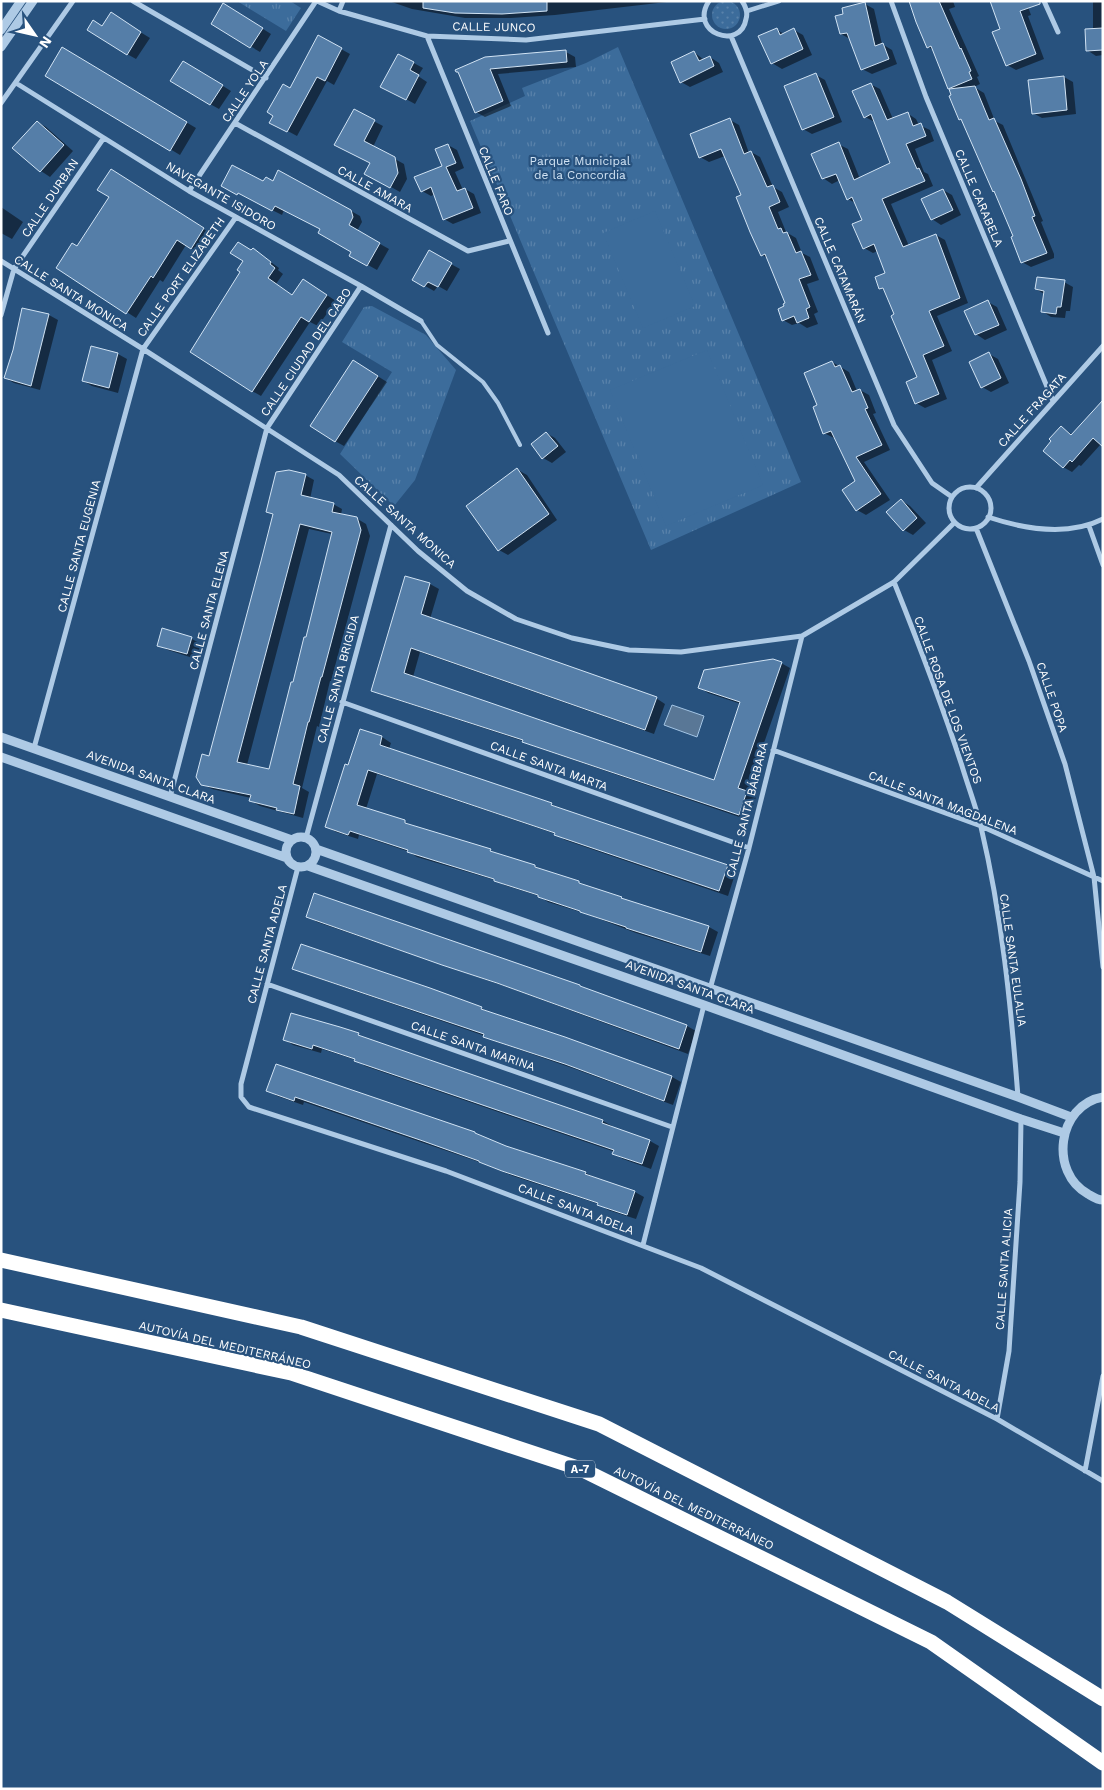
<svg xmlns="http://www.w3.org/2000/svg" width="1104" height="1790" font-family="'Work Sans',sans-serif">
	<defs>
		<pattern id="grass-dots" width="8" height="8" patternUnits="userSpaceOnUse" patternTransform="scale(1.25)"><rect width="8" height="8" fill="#3c6c9b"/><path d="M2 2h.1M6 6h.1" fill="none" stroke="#5982aa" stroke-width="1.8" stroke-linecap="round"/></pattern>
		<pattern id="park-tufts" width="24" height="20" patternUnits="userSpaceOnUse" patternTransform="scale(1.25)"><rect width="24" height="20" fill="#3c6c9b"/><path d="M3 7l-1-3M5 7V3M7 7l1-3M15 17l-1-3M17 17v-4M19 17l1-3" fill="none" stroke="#5982aa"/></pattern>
	</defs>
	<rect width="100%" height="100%" fill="#28527e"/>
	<path fill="url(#grass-dots)" d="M712 15a14 14 0 1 1 28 0a14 14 0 1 1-28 0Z"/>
	<path fill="url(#park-tufts)" d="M237 1H290L301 8 286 31Z
		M618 47 801 482 651 550 470 121 525 96 522 88 586 63Z
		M372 306 426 335 456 370 415 480 394 506 340 454 392 372 342 342 364 307Z"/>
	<path fill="#3c6c9b" d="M655 211 695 306 643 328 603 233Z
		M707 350 763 485 666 526 610 390Z"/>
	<path fill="#597796" stroke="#a3c5e5" d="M672 705 704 716 697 737 664 725Z"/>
	<path fill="#0007" fill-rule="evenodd" d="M389 1H675L555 15 511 18H465L412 9Z
		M910 1H953L955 7 949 9 979 76 977 77 980 84 974 87 984 93 995 121 1003 125 1043 221 1041 222 1054 254V258L1031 267 1022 262 1015 237 996 192 994 191 963 121 960 119 953 95V90L949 88 935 51 928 47Z
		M1026 1 1031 15 1028 16 1044 59 1016 70 1007 65 1002 30Z
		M1093 1H1103V55L1096 56 1087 50 1093 30Z
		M865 4 874 9 882 44 892 50 897 64 872 74 862 69 850 39 841 34Z
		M233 10 271 34 260 52 212 23Z
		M119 19 150 38 136 59 127 54 103 27Z
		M776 29 784 34 794 30 803 35 812 55 782 69 772 63 760 37Z
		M63 49 196 128 180 155 47 75Z
		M341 49 350 54 334 85 327 81 297 136 271 122 291 89Z
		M566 52 575 57 576 67 498 74 511 106 485 117 476 112 460 73 457 71Z
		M694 52 704 60 710 57 719 63 723 72 690 87 681 82Z
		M399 55 423 68 418 76 427 82 415 104 382 86Z
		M192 67 231 91 219 109 210 104Z
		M816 75 825 80 842 122 812 134 803 129Z
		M1064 77 1073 82 1076 114 1042 118 1033 113Z
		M870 84 880 89 893 119 907 113 916 119 919 125 930 130 934 141 915 149 924 172 928 174 933 186 891 204 909 246 936 235 945 240 968 303 937 316 952 351 932 360 947 399 925 408 916 403 919 378 886 291 880 288 887 274 878 251 873 253 864 248V220L857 204 848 199 840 180 832 184 823 178 838 144 848 149 860 179 892 164 875 122 865 117ZM842 172 827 178V176Z
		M354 111 383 126 373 147 404 164 407 179 400 192 366 173 371 163 345 149Z
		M730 120 739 125 749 153 751 152 760 157 773 187 782 192 789 207 778 212 786 232 796 238 802 253 810 257 819 280 807 284 818 312 814 314 818 324 807 328 799 323 792 325 783 320 786 304 769 259 762 255 743 196 725 156 709 162 700 157Z
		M37 122 46 127 73 151 50 177 41 171 14 148Z
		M448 145 457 150 464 168 455 172 463 190 465 189 474 194 481 213 453 224 444 219 435 194 431 196 422 191 443 166Z
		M120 176 213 235 200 253 186 245 163 282 160 280 136 318 58 268 78 247 111 197Z
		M264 183 351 211 360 216 362 222 357 231 389 249 377 270 350 255 353 251 321 229 284 210 282 215 222 185Z
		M943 190 952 195 961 215 941 225 932 219Z
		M1 207 23 222 12 239 1 233Z
		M253 249 279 268 278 270 283 274 276 284 293 296 313 286 336 301 318 326 310 322 261 396 252 391 242 272Z
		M429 252 460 269 447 291 438 286 434 291 413 279Z
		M1064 282 1073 287 1070 311H1066L1065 318 1051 317 1042 311 1044 294 1036 289Z
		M988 302 997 307 1007 330 985 340 976 334Z
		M23 309 49 315 58 320 40 390 14 383 5 378 14 350Z
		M118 354 127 359 118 393 92 386 83 381Z
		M989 354 998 359 1009 383 991 392 982 387Z
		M832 362 849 372 857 391 860 390 869 395 876 413 873 414 890 450 864 462 890 500 866 515 857 510V482L835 438H834L824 433 819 406Z
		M363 367 387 382 344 446 335 441Z
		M1098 408 1101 444 1081 466 1079 465 1072 472 1063 467 1061 427 1073 435Z
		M546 433 555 438 566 452 552 463 543 458Z
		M518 470 527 475 557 520 508 555 499 550Z
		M305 475 314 480 310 499 333 504 342 509 341 515 356 518 366 524 370 536 331 681H330L319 727 317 726 302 788 309 792 303 818 260 806 251 801V798L212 789 202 784 274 515 268 511ZM309 529 332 534 306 639 270 770 247 765Z
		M901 500 910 506 926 523 913 535 904 530Z
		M430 584 439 589 430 619 656 698 665 704 654 734 420 652 413 677 715 781 741 704 708 693 699 687 781 663 790 668 747 792 756 797 748 820 533 746 526 742 382 695 373 690Z
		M163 630 192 639 201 644 196 659 168 650 159 645Z
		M360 731 382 737 391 743 389 749 551 804 560 809 727 866 736 871 728 896 565 840 556 834 377 774 366 809 405 822 414 827 490 850 497 854 535 866 544 872 579 883 626 901 709 927 718 932 710 956 636 933 584 913 548 902 539 896 504 885 498 881 417 857 407 851 359 835 358 839 336 832 327 827Z
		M308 916 586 990 687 1026 696 1031 688 1054 507 987 317 922Z
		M294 968 481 1008 490 1013 672 1077 681 1082 673 1105 575 1069 494 1041 485 1036 303 973Z
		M339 1028 358 1035 368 1040 603 1121 612 1126 611 1128 650 1141 659 1146 651 1169 623 1159 614 1154 615 1152 365 1066 356 1060 322 1049 321 1053 293 1045 284 1039Z
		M268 1090 505 1147 586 1173 595 1178 635 1192 644 1197 636 1219 608 1210 599 1204 513 1176 482 1163 304 1102 303 1105 277 1096Z"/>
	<path fill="#557ea8" stroke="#d1e3f4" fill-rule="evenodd" d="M423 1H547V11L502 14 455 13 423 8Z
		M909 1H939L960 49 961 48 971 71 969 72 972 79 948 89 931 46 927 48 916 22Z
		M990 1H1040V4L1020 11 1036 54 1006 66 992 32 1000 29Z
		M865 2 875 46 883 43 889 59 861 70 847 33 840 34 835 16 843 14 842 8Z
		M223 3 263 28 250 48 211 24Z
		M111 12 141 32 127 55 87 30 93 20 102 26Z
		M777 28 780 35 794 28 803 49 771 64 758 36Z
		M1103 28V50L1086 51 1085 29Z
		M318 35 342 48 325 81 317 77 287 132 269 123 273 116 267 112 283 84 290 88Z
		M62 47 187 122 170 151 45 76Z
		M566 50 567 62 490 69 503 101 475 113 458 72H456L455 70 485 57Z
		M694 51 699 61 710 56 714 66 680 83 671 62Z
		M398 54 414 62 410 70 419 75 406 100 380 87Z
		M183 61 223 85 210 105 170 81Z
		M816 73 834 117 802 130 784 86Z
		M1064 76 1067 110 1032 114 1028 80Z
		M871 83 887 120 908 112 913 126 921 123 926 136 906 144 917 169 919 168 925 181 882 199 903 247 936 234 960 298 929 311 944 346 923 355 939 394 915 404 906 382 917 377 891 316 894 314 883 288 879 289 875 277 885 273 874 244 863 249 852 224 862 220 852 197 847 200 836 174 822 179 811 154 839 142 854 180 890 163 871 114 864 118 852 91Z
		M975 86 989 120 994 118 1021 179 1035 216 1032 217 1047 253 1021 263 1011 237 1013 236 994 191 993 192 961 119 959 120 949 96 951 95 949 89Z
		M354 109 375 120 364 141 395 157 398 173 390 188 364 174 370 163 334 145Z
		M730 118 744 154 751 151 767 187 773 185 780 202 769 207 778 229 781 228 783 233 787 232 796 253 801 251 811 275 799 279 810 307 806 309 809 318 797 323 794 316 782 321 778 309 784 306 783 304 785 303 765 254 761 256 750 232 736 197 741 195 721 149 699 158 690 134Z
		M37 121 64 145 40 172 12 148Z
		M448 144 456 163 446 167 457 191 465 188 473 208 443 220 431 187 421 192 414 177 442 166 435 149Z
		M232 165 263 181 266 177 273 181 278 170 351 210 353 217 349 225 380 243 367 266 349 256 351 252 318 233 320 229 275 206 272 211 238 193 237 195 221 186Z
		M111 169 204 228 191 249 177 240 153 278 151 276 126 314 56 268 72 243 77 246 109 197 97 190Z
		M943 189 953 210 931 220 921 199Z
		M238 242 251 250 253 248 271 262 270 264 275 268 268 278 292 295 303 279 327 295 309 322 301 317 252 392 190 352 240 272 237 270 243 261 230 253Z
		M429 250 452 263 438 287 428 282 424 287 412 280Z
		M1037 277 1065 280 1061 307H1057L1056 314 1041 312 1044 291 1035 289Z
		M988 300 999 325 975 335 964 311Z
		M22 308 49 314 31 386 4 378 13 350Z
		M91 346 118 353 109 388 82 381Z
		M989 352 1001 378 981 388 969 362Z
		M353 360 378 376 335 442 310 426Z
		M832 361 835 367 840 365 852 392 860 389 868 408 865 409 882 445 856 457 881 494 856 511 842 490 855 481 831 431 823 434 813 407 817 405 804 373Z
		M1103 400V447L1093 438 1072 462 1070 460 1063 468 1043 451 1051 441 1049 439 1061 426 1071 435Z
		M546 432 558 446 542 459 531 444Z
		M517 468 549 514 498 551 466 506Z
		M289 470 306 474 301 495 334 503 332 512 357 517 361 530 322 677H321L309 722H308L293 784 300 786 294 814 276 810 277 808 249 801 251 795 201 785 196 777 202 754 209 756 261 561 273 514 266 512 276 472ZM300 524 332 532 306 637H304L293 682H291L269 769 237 762Z
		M901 499 917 518 903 531 886 512Z
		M405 576 430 583 421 614 657 697 645 730 411 648 404 673 714 780 740 702 698 688 704 670 773 659 782 662 738 788 747 791 739 815 522 742 523 740 371 691Z
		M162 628 192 637 187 654 157 646Z
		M360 729 382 736 380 745 552 803 551 805 728 865 719 891 554 835 555 833 368 770 357 805 405 820V823L491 849 490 851 535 865V867L579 881V883L622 897 621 898 709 926 701 952 626 928V927L580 912V911L538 897V895L494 881V879L407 852 408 850 350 831 348 835 325 827 345 764 348 765Z
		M314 893 580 985V986L687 1025 679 1049 497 983 442 965 306 917Z
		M301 944 430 988 482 1007 481 1009 565 1037 672 1076 664 1101 565 1064 483 1037 484 1034 292 969Z
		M291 1013 340 1027 359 1033 358 1035 603 1120 602 1123 650 1140 642 1164 612 1154 614 1150 354 1061 355 1059 313 1045 312 1049 283 1040Z
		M276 1064 475 1132V1133L506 1146 586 1172 585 1174 635 1191 627 1215 597 1205 598 1203 502 1171 479 1162V1161L423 1141 295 1097 294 1101 266 1091Z"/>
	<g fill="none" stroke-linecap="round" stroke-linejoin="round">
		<path stroke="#aecae5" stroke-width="4" d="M421 321 437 345 483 382 498 403 520 445"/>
		<path stroke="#aecae5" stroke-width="4.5" d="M747 11 779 1"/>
		<path stroke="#aecae5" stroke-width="5" d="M133 1 266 78
			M317 1 339 11 427 36 526 40 705 19
			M709 1C688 33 741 51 746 19 748 13 746 7 742 1
			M891 1 926 97 1053 401
			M1044 1 1058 32
			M339 11 343 1
			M427 36 548 333
			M731 36 894 425 932 483 952 497
			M16 83 189 191 361 286 421 321
			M1 103 73 1
			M235 123 468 251 509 241
			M189 191 316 1
			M1 261 143 349 339 475 418 551 467 591 516 619 572 638 629 650 681 652 802 636 894 582 954 523
			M1 315 14 269 103 139
			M949 508a21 21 0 1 1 42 0a21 21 0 1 1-42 0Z
			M976 488 1103 346
			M988 517C1024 529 1067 537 1103 519
			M1089 526 1103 565
			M976 528 1029 661 1065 764 1094 877 1103 967
			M894 582C918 642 942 704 962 766 968 786 976 807 981 827 1002 916 1011 1006 1018 1097
			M342 702 749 848
			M34 748 143 349 236 217
			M773 750 981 826 1103 881
			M170 797 267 428 361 286
			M306 838 391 525
			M298 867 241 1084V1097L249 1107 446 1171 701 1268 997 1419 1103 1481
			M267 984 672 1127
			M710 989 749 848 802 636
			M643 1245 704 1005
			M997 1419 1009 1351 1020 1182 1021 1119
			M1085 1471 1103 1376"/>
		<path stroke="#aecae5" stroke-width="9" d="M1 30 21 1
			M1 47 33 1
			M1 737 292 840
			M1 757 287 858
			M286 852a15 15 0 1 1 30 0a15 15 0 1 1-30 0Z
			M316 849 1018 1097 1071 1117
			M308 866 704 1005 1021 1119 1064 1133
			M1103 1097C1057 1105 1049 1173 1088 1194 1093 1197 1097 1200 1103 1200"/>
		<path stroke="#fff" stroke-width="15" d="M1 1260 301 1327 599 1424 947 1602 1103 1699
			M1 1310 291 1373 581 1469 931 1642 1103 1763"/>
	</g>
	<g text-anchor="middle" stroke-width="4.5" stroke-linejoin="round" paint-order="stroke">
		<rect fill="#28527e" stroke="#becbd8" stroke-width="1" x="565" y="1460.5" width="30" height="17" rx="4"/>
		<g font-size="11" font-weight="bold" fill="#fff">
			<text x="580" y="1473">A-7</text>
		</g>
		<g font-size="12" fill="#fff" stroke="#28527e">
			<text transform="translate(494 27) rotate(1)" y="4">CALLE JUNCO</text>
			<text transform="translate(245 91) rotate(-56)" y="4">CALLE YOLA</text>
			<text transform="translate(496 181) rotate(68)" y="4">CALLE FARO</text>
			<text transform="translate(375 189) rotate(29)" y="4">CALLE AMARA</text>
			<text transform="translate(221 196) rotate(30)" y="4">NAVEGANTE ISIDORO</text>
			<text transform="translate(50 198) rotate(-56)" y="4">CALLE DURBAN</text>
			<text transform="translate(979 198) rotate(67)" y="4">CALLE CARABELA</text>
			<text transform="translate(840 270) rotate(67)" y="4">CALLE CATAMARÁN</text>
			<text transform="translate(181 277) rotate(-55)" y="4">CALLE PORT ELIZABETH</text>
			<text transform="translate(71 293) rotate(32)" y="4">CALLE SANTA MONICA</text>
			<text transform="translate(306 352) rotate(-56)" y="4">CALLE CIUDAD DEL CABO</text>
			<text transform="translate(1032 410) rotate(-48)" y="4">CALLE FRAGATA</text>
			<text transform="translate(405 522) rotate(42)" y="4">CALLE SANTA MONICA</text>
			<text transform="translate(79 546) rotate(-75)" y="4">CALLE SANTA EUGENIA</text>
			<text transform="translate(209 610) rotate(-75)" y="4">CALLE SANTA ELENA</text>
			<text transform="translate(338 679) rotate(-75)" y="4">CALLE SANTA BRIGIDA</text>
			<text transform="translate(1052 697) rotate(71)" y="4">CALLE POPA</text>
			<text transform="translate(948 700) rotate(70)" y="4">CALLE ROSA DE LOS VIENTOS</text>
			<text transform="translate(549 766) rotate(20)" y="4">CALLE SANTA MARTA</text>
			<text transform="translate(151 777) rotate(20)" y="4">AVENIDA SANTA CLARA</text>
			<text transform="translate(943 803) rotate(21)" y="4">CALLE SANTA MAGDALENA</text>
			<text transform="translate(747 810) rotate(-76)" y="4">CALLE SANTA BÁRBARA</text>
			<text transform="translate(267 944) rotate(-75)" y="4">CALLE SANTA ADELA</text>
			<text transform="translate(1013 960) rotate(82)" y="4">CALLE SANTA EULALIA</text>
			<text transform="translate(690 987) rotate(20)" y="4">AVENIDA SANTA CLARA</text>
			<text transform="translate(473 1046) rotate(19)" y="4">CALLE SANTA MARINA</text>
			<text transform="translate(576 1209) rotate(21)" y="4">CALLE SANTA ADELA</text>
			<text transform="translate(1004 1269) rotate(-86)" y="4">CALLE SANTA ALICIA</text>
			<text transform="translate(225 1345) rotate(13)" y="4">AUTOVÍA DEL MEDITERRÁNEO</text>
			<text transform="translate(944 1381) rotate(27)" y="4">CALLE SANTA ADELA</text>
			<text transform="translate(694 1508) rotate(26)" y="4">AUTOVÍA DEL MEDITERRÁNEO</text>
		</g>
		<g font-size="12" fill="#d1e3f4" stroke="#28527e">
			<text x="580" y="165">Parque Municipal<tspan x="580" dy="14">de la Concordia</tspan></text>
		</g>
	</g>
	<rect width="1104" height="1790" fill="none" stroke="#ffffff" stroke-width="5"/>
	<g transform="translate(35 35) rotate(124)" stroke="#28527e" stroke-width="4" paint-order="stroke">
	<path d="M0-4L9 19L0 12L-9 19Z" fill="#ffffff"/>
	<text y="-8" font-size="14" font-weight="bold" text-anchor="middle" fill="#ffffff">N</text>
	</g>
</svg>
